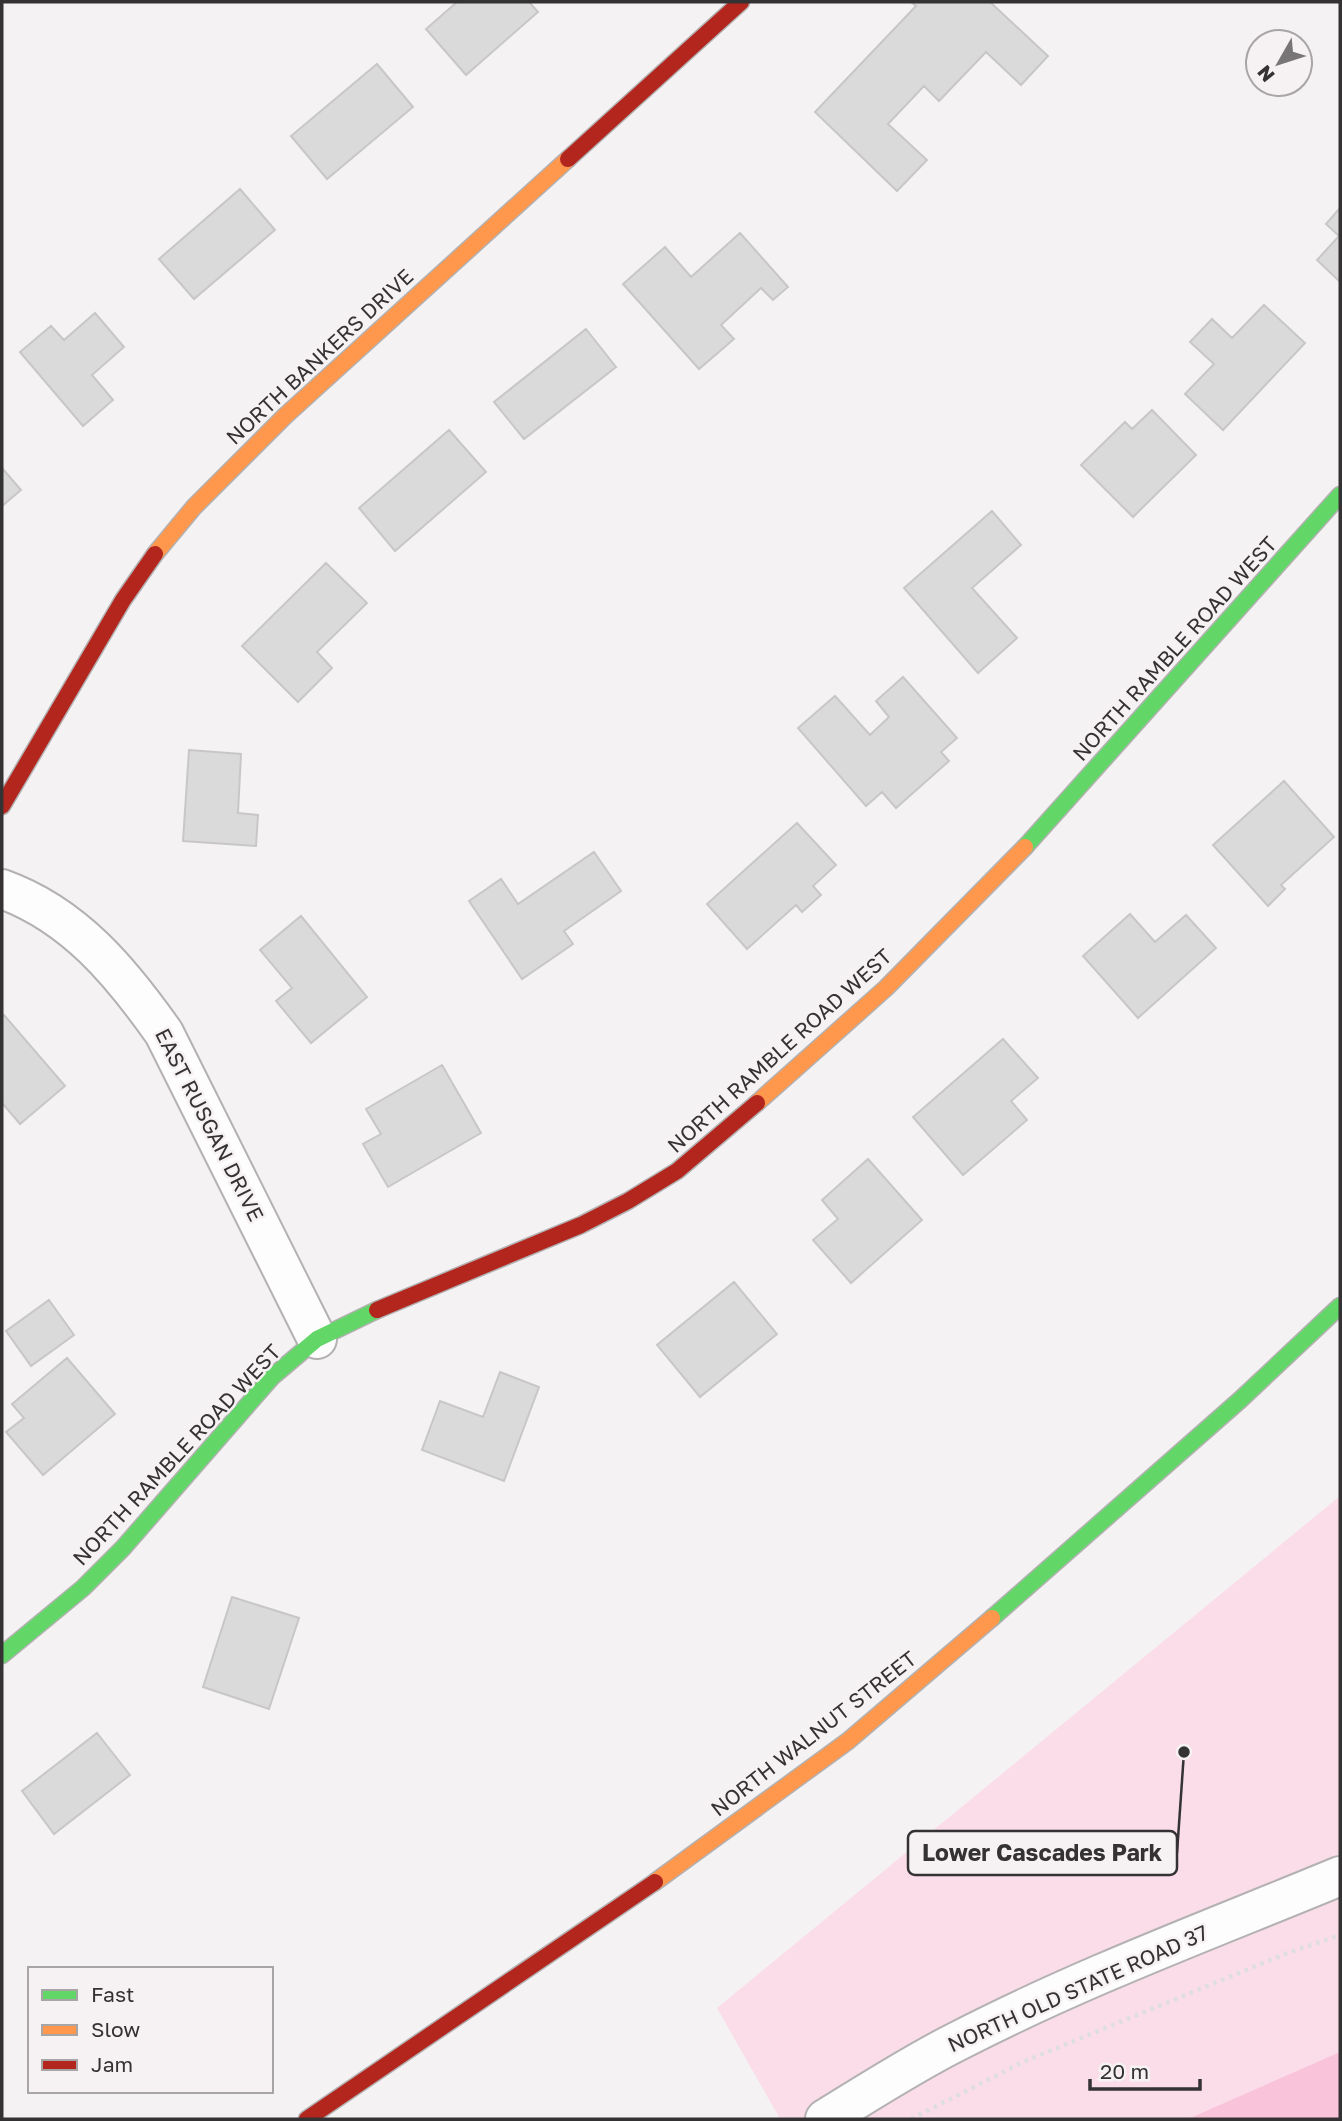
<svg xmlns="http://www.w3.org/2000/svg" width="1342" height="2121" font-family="'Golos Text',sans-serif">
	<rect width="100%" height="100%" fill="#f5f2f3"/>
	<path fill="#fadde8" d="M1340 1496V2119H780L717 2008Z"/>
	<path fill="#f9c4da" d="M1340 2052V2119H1188Z"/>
	<path fill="#dbdada" stroke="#c8c7c7" stroke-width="2" d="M457 2H529L538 12 466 75 426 29Z
		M911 2H990L1048 56 1021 85 986 52 939 101 924 86 888 124 927 160 897 191 815 112 916 6Z
		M377 64 413 107 327 179 291 136Z
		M240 189 275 230 194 299 159 259Z
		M1340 208V282L1317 260 1339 236 1326 224Z
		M740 233 788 287 773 300 761 288 721 325 734 339 699 369 623 284 665 247 691 277Z
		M1264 305 1305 343 1223 430 1185 394 1214 364 1190 342 1212 319 1232 338Z
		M95 313 124 347 92 375 113 400 83 426 20 352 51 326 64 340Z
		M586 329 616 367 524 439 494 402Z
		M1152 410 1196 455 1133 517 1081 465 1125 422 1132 429Z
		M449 430 486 472 395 551 359 508Z
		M2 468 21 490 2 506Z
		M992 511 1021 545 972 588 1017 638 978 673 904 588Z
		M326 563 367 603 317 652 332 668 298 702 242 646Z
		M903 677 957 738 941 752 949 761 896 808 882 792 866 806 798 728 835 696 870 735 889 717 876 701Z
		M189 750 241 754 238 813 258 815 256 846 183 841Z
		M1284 781 1334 837 1281 885 1285 889 1268 906 1213 845Z
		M797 823 836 865 813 886 821 895 802 912 796 905 747 949 707 904Z
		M594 852 621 891 564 931 573 944 522 979 469 901 501 879 518 904Z
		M1130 914 1155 942 1186 915 1216 948 1138 1018 1083 956Z
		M301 916 367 997 311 1043 276 1001 292 988 260 950Z
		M4 1015 65 1086 20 1124 2 1103V1017Z
		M1003 1039 1038 1078 1011 1101 1027 1120 963 1175 913 1117Z
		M442 1065 481 1133 388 1187 363 1144 381 1134 366 1109Z
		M868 1159 922 1220 851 1283 813 1240 838 1219 822 1200Z
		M734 1282 777 1334 700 1397 657 1345Z
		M49 1300 74 1335 31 1366 6 1331Z
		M67 1358 115 1414 43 1475 6 1432 24 1418 12 1404Z
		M500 1372 539 1387 504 1481 422 1450 440 1401 483 1417Z
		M232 1597 299 1618 269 1709 203 1687Z
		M97 1733 130 1775 54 1834 22 1791Z"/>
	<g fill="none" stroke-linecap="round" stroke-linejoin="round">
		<defs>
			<path id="street" d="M2 889C74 915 121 972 164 1033L317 1339
				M825 2119C869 2092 912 2064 958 2041 1082 1977 1212 1929 1340 1876"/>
			<path id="fast" d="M1025 847 1340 495
				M992 1618 1240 1400 1340 1306
				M2 1655 83 1588 123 1548 272 1377 317 1339 377 1310"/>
			<path id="slow" d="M155 554 194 507 285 416 568 159
				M757 1103 886 988 1025 847
				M655 1882 848 1741 992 1618"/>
			<path id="jam" d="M568 159 741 2
				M2 806 123 600 155 554
				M377 1310 581 1225 628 1201 677 1171 757 1103
				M307 2119 655 1882"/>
		</defs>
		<use href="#street" stroke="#b3b1b2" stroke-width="42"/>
		<use href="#fast" stroke="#b3b1b2" stroke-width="19"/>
		<use href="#slow" stroke="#b3b1b2" stroke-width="19"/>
		<use href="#jam" stroke="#b3b1b2" stroke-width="19"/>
		<path stroke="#dfdedf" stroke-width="4.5" stroke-dasharray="3.5 5" stroke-linecap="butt" d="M911 2119 1023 2062 1285 1954 1340 1935"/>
		<use href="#street" stroke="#fefdfd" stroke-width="38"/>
		<use href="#fast" stroke="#63d668" stroke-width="16"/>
		<use href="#slow" stroke="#ff974d" stroke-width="16"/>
		<use href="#jam" stroke="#b3261e" stroke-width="16"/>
	</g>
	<g text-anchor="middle" stroke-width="5" stroke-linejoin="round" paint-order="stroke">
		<g font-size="21" fill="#343233" stroke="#f6f1f3">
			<text transform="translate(320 357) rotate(-43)" y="7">NORTH BANKERS DRIVE</text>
			<text transform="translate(1175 649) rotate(-48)" y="7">NORTH RAMBLE ROAD WEST</text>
			<text transform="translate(780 1051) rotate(-42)" y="7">NORTH RAMBLE ROAD WEST</text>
			<text transform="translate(209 1125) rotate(63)" y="7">EAST RUSGAN DRIVE</text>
			<text transform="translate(177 1455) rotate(-47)" y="7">NORTH RAMBLE ROAD WEST</text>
			<text transform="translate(814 1734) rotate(-38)" y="7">NORTH WALNUT STREET</text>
			<text transform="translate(1078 1989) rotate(-24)" y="7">NORTH OLD STATE ROAD 37</text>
		</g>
	</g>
	<path fill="none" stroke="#343233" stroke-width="2.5" d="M1184 1752L1177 1853"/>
	<circle fill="#343233" stroke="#f6f1f3" stroke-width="2.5" cx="1184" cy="1752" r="7"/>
	<rect fill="#f6f1f3" stroke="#343233" stroke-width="2.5" x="908" y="1831" width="269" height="44" rx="7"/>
	<g font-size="23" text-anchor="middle" font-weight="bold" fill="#343233">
		<text x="1042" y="1861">Lower Cascades Park</text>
	</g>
	<rect width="1342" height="2121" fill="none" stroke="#343233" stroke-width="7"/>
	<rect x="28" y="1967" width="245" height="126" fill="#f6f1f3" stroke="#a8a5a6" stroke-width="2"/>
	<rect x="42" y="1990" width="35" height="10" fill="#63d668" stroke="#a8a5a6" stroke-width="2"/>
	<text x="91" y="2002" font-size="21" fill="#343233">Fast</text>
	<rect x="42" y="2025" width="35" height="10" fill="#ff974d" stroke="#a8a5a6" stroke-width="2"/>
	<text x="91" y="2037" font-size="21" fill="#343233">Slow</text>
	<rect x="42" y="2060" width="35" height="10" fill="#b3261e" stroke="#a8a5a6" stroke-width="2"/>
	<text x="91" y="2072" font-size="21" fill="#343233">Jam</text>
	<g transform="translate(1279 63) rotate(231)"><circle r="33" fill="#f6f1f3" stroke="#a8a5a6" stroke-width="2"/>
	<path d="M0-5L12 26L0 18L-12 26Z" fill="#787576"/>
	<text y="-10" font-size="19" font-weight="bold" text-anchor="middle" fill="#343233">N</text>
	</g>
	<path d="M1090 2079v10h110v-10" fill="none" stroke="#343233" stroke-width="3.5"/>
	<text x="1100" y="2079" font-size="21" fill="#343233" stroke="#f6f1f3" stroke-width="5" paint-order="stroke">20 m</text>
</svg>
